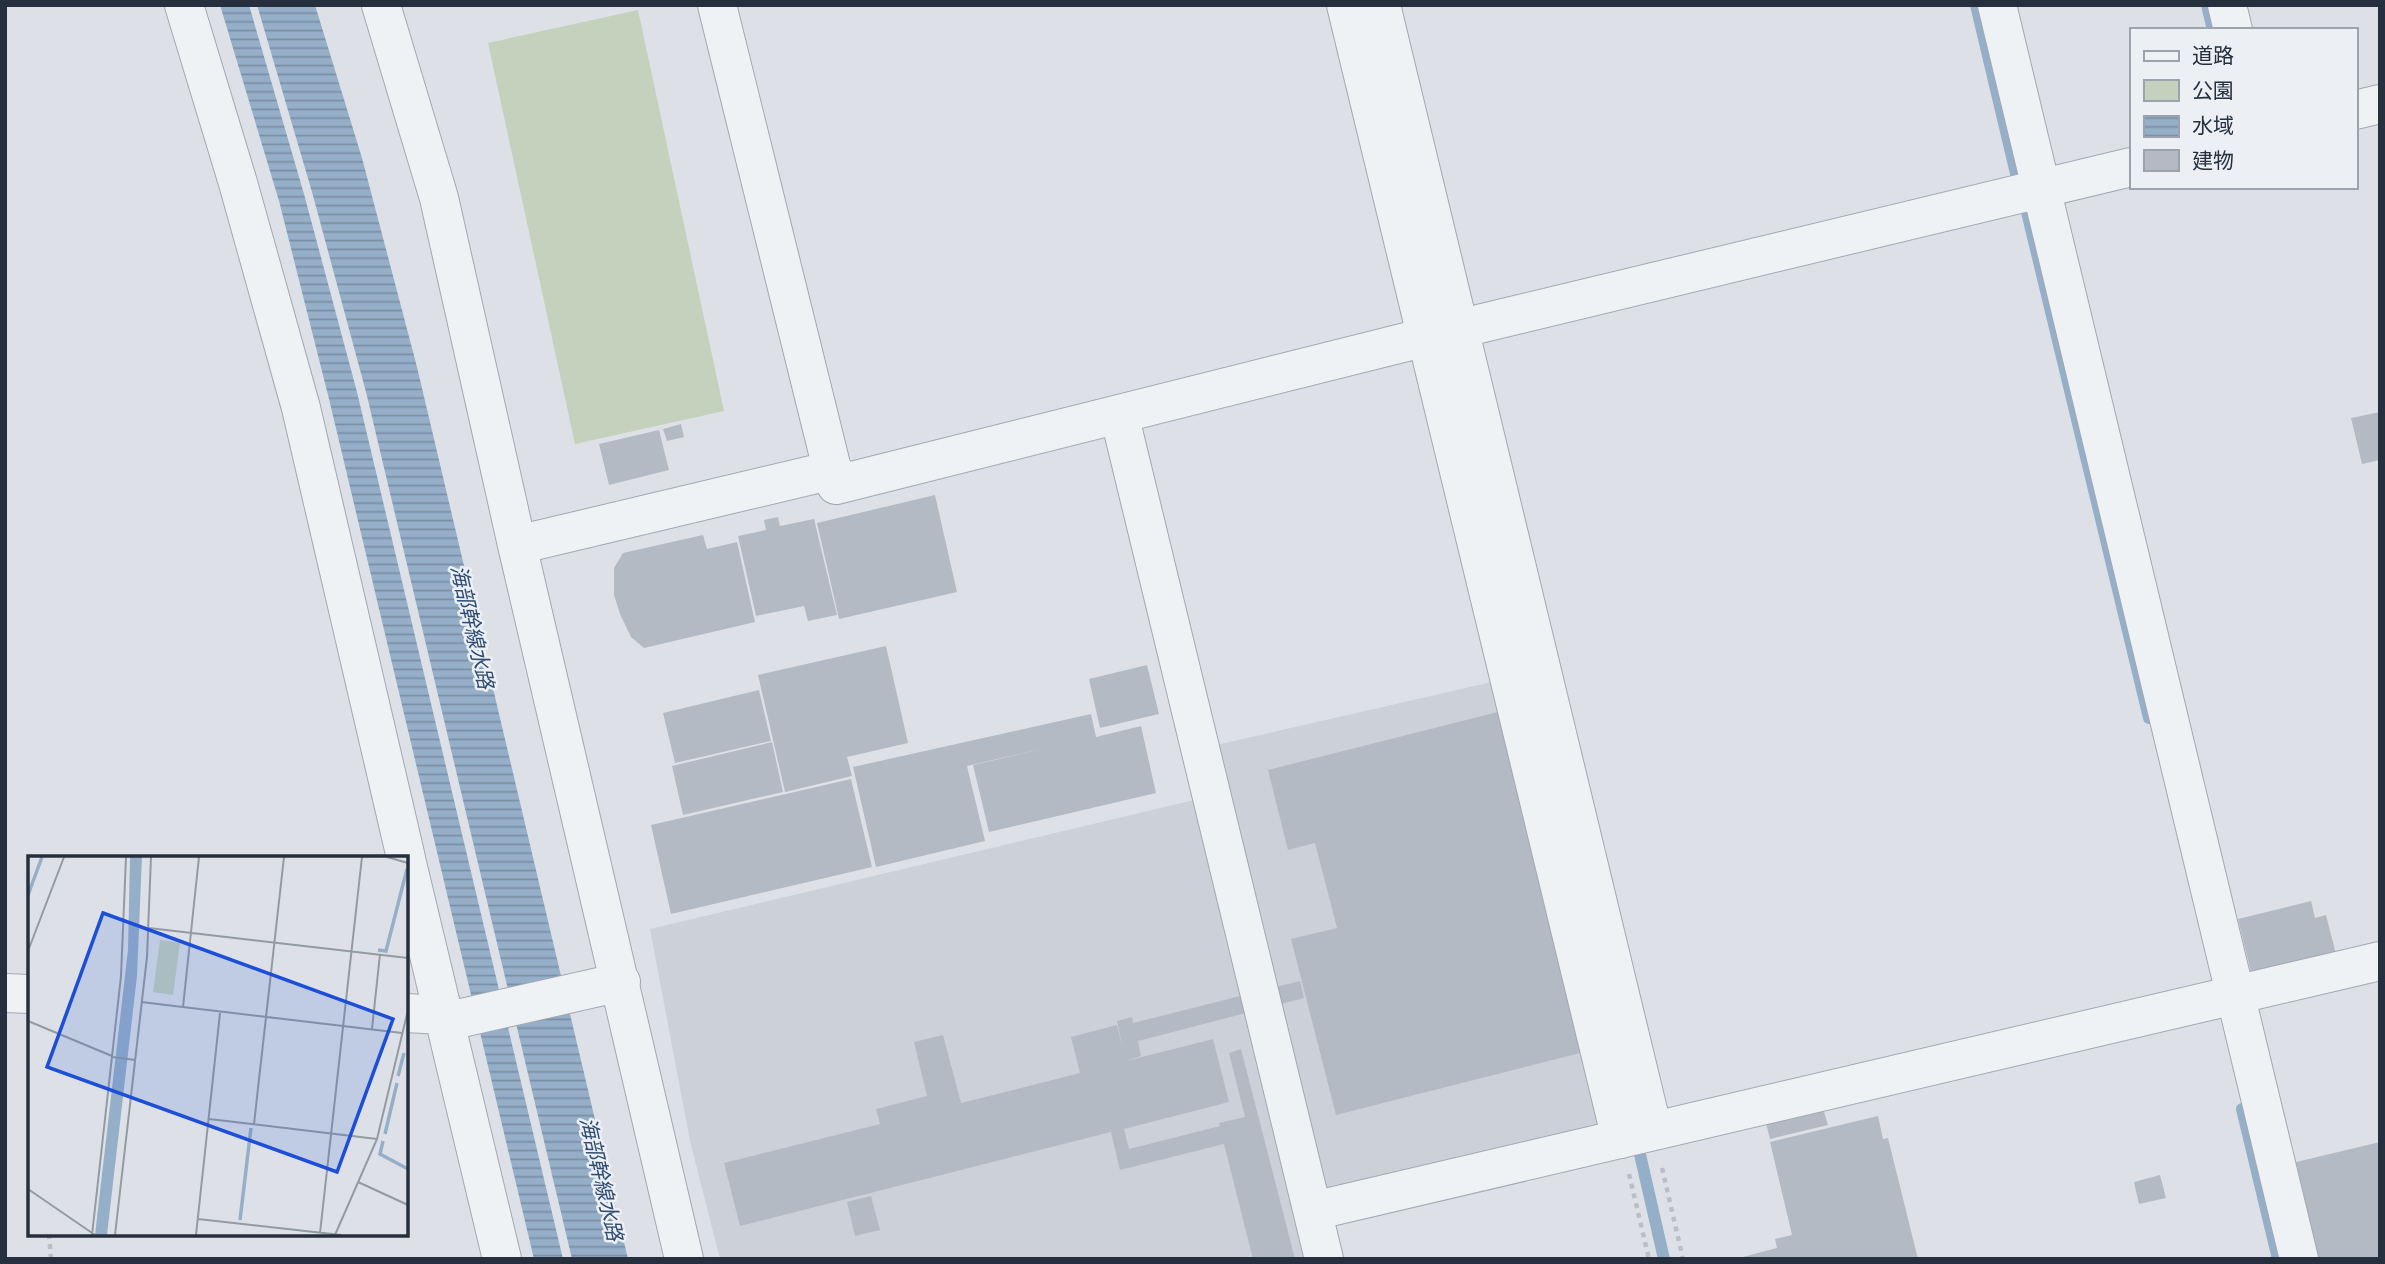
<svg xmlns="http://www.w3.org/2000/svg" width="2385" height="1264" font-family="Karla,'Noto Sans JP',sans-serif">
	<defs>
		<pattern id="water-rules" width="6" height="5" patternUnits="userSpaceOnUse" patternTransform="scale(1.75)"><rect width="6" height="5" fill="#96afc9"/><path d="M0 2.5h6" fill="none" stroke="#7a8fa5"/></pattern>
	</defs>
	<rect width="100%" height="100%" fill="#dde1e7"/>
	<path fill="#cbd0d9" d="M1505 679 1612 1125 1293 1200 1306 1259H720L690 1141 650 929 1194 800 1216 745Z"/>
	<path fill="#c3d1bd" d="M638 10 724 411 575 444 488 43Z"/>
	<path fill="url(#water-rules)" d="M220 5H249L304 194 357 392 563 1259H534L329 399 279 201Z
		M257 5H315L362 158 417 367 628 1259H572L366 392 312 192Z"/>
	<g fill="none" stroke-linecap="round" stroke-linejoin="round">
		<path stroke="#96afc9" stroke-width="12" d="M1976 5 2018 182 2012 184
			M2207 5 2213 30
			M2026 208 2149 718
			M2242 1109 2278 1259
			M1639 1150 1664 1259"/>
	</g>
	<path fill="#b4bac4" d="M2380 412V460L2362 464 2351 418Z
		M681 424 684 437 667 441 663 429Z
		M659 430 669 470 609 485 599 444Z
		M935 495 957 592 839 619 817 523Z
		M778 517 780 526 814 519 837 615 808 621 804 606 756 616 738 536 766 530 764 520Z
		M703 535 707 549 737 542 755 622 644 648 631 637 620 614 614 595V568L623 553Z
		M886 646 908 743 847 757 852 776 785 792 758 675Z
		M1147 665 1159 714 1100 728 1089 679Z
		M759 690 771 741 675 763 663 713Z
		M1498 712 1584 1052 1336 1115 1291 939 1337 928 1315 843 1288 850 1268 770Z
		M1091 714 1096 737 1141 726 1156 793 989 832 973 765 1050 747 967 766 985 841 876 867 853 767Z
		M772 742 783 792 683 815 672 766Z
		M851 779 872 867 671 914 651 825Z
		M2311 901 2315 918 2326 915 2336 954 2252 976 2238 919Z
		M1300 981 1304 998 1138 1041 1141 1056 1126 1061 1213 1039 1229 1102 1124 1129 1129 1149 1220 1126 1219 1123 1245 1117 1229 1053 1241 1049 1295 1259H1253L1224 1144 1120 1170 1111 1132 740 1226 724 1163 880 1124 876 1109 927 1096 914 1042 943 1035 961 1103 1080 1073 1071 1037 1117 1025 1123 1049 1117 1021 1132 1017 1133 1023Z
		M1822 1105 1828 1125 1770 1139 1765 1119Z
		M1878 1116 1883 1139 1888 1138 1918 1259H1735L1777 1248 1775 1239 1792 1235 1770 1142Z
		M2380 1142V1259H2319L2296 1162Z
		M2160 1175 2166 1198 2139 1204 2134 1182Z
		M871 1196 880 1230 855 1236 847 1202Z"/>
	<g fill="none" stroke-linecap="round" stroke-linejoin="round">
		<defs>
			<path id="minor" d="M184 5 238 183 301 408 406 858
				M381 5 439 198 517 545 684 1259
				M717 5 836 485 1458 329 2131 167
				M1346 5 1621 1139
				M1381 5 1653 1131
				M1997 5C2101 422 2195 842 2299 1259
				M2227 5 2233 30
				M2355 110 2380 104
				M1119 414 1324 1259
				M517 545 833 470
				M406 859 502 1259
				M5 993 30 994
				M406 1013 442 1015
				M444 1022 621 982
				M1313 1211 2380 961"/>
		</defs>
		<use href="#minor" stroke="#a2a8b1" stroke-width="40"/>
		<path stroke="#bbbfc5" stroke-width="4.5" stroke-dasharray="5 5" stroke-linecap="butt" d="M29 1033 30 1043
			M1662 1168 1683 1259
			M1629 1174 1649 1259
			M49 1234 51 1259"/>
		<use href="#minor" stroke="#eff2f5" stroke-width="38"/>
	</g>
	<g text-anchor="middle" stroke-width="5" stroke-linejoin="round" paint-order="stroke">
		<g font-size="21" font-style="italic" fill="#2f4d73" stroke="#ecf0f5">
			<text transform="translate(472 627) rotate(77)" y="7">海部幹線水路</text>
			<text transform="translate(601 1179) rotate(77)" y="7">海部幹線水路</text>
		</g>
	</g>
	<g transform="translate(28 856)">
		<rect width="380" height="380" fill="#dde1e7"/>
		<path d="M132 84 152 87 145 139 125 136Z" fill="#c3d1bd"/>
		<path d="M102 1H114L109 120 79 379H67L100 94Z" fill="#96afc9"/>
		<path fill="none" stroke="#96afc9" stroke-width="3.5" d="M0 39 14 1M350 94 358 95 379 13M370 220 376 197M357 278 369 227M355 285 352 298 380 313M212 364 223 272"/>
		<path fill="none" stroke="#949aa3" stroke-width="2" d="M359 1 380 7M121 72 380 102M0 95 36 1M113 146 374 177M155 151 171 1M0 165 84 200M344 173 352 98M84 201 107 204M181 263 349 283M226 268 256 1M330 326 380 349M0 333 67 379M170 363 313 379M292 377 334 1M64 379 93 120 98 1M87 379 119 101 123 1M168 379 192 157M307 379 349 283 380 154"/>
		<path fill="#1d4ed8" fill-opacity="0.15" stroke="#1d4ed8" stroke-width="3.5" d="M75 57 365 163 309 316 19 211Z"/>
		<rect width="380" height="380" fill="none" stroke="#262f3e" stroke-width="3.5"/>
	</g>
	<rect width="2385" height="1264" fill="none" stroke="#262f3e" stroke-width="14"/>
	<rect x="2130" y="28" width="228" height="161" fill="#ecf0f5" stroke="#9da3ac" stroke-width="2"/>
	<rect x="2144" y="51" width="35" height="10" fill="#eff2f5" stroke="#9da3ac" stroke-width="2"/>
	<text x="2192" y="63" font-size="21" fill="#262f3e">道路</text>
	<rect x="2144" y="80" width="35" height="21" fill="#c3d1bd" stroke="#9da3ac" stroke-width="2"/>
	<text x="2192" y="98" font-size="21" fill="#262f3e">公園</text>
	<rect x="2144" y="116" width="35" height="21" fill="url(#water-rules)" stroke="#9da3ac" stroke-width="2"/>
	<text x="2192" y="133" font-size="21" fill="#262f3e">水域</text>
	<rect x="2144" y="150" width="35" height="21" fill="#b4bac4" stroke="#9da3ac" stroke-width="2"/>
	<text x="2192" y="168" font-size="21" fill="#262f3e">建物</text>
</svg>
